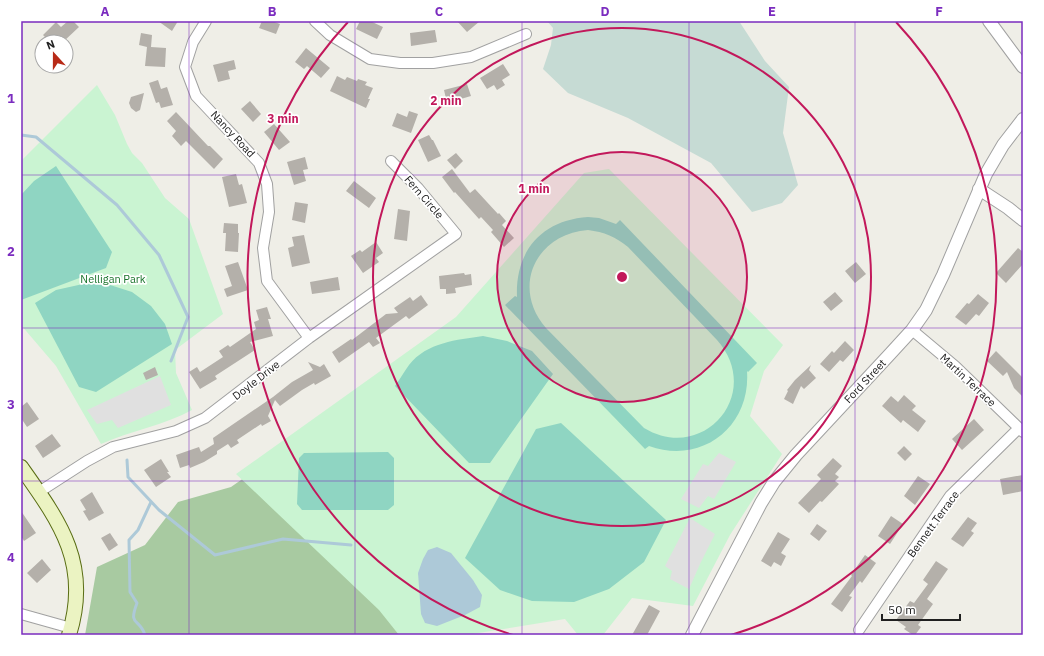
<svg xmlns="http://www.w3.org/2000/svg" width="1044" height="656" font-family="'IBM Plex Sans',sans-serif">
	<rect width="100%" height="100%" fill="#efeee7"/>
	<path fill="#a8caa1" d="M278 454 415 635H85L97 567 145 545 178 502 231 487Z"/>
	<path fill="#c6dbd4" d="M547 21H739L765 61 789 87 783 133 798 185 782 203 752 212 711 163 628 118 568 93 543 69 551 45 553 28Z"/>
	<path fill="#caf4d2" d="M97 85 115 115 127 144 132 153 142 163 165 198 189 219 223 314 175 350 176 373 192 410C165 425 130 431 101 444L56 366 21 325V161Z
		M609 169 783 345 764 371 750 416 782 454 730 535 693 606 632 598 603 635H578L565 619 466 635H399L379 610 236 474 456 317 584 173Z"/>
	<path fill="#8fd5c2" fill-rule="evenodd" d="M56 166 112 252 106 268 21 300V195L34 181Z
		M588 217 599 218 616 224 620 220 757 363 748 372 747 371C751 427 702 465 649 446L645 449 505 305 515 296 517 297C515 251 542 220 588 217ZM588 230C604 232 616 237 628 247L717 340C764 393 704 464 644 428L546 328C511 288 535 234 588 230Z
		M83 284H107L132 292 151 306 165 324 172 344 96 392 79 387 35 303 56 290Z
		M483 336 507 341 532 351 553 374 490 463H469L395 386C400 379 404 372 409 365 427 342 457 340 483 336Z
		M561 423 666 520 644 562 609 589 574 602 532 601 500 590 465 558 536 429Z
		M388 452 394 458V505L388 510H302L297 504 299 458 304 453Z"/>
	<path fill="#e0e0e0" d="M160 376 171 405 118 428 112 420 97 424 87 410Z
		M719 453 736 462 714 499 708 496 699 508 681 499 703 464 708 466Z
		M690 518 715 534 700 564 689 589 670 579 672 571 665 566Z"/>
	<path fill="#adc9d8" d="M437 547 451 553 473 580 482 595 480 607 465 615 437 626 425 623 421 614 418 573 423 559 428 550Z"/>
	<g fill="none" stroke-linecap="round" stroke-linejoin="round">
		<path stroke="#adc9d8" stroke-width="3" d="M21 135 36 137 117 205 159 255 188 317 171 361
			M127 460 128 477 159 510 215 555 283 539 351 545
			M145 635C139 617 128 627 137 603L130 592 129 540 138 530 151 502"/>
	</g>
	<path fill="#b4b0aa" d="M68 21H73L79 27 63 42H50L43 35 56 22 61 27Z
		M158 21H178L172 31Z
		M262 21H272L280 24 276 34 259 28Z
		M360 21H370L383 27 377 39 356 29Z
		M457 21H480L467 32Z
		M435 30 437 42 411 46 410 33Z
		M141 33 152 35 151 47 166 48 165 67 145 66 147 47 139 45Z
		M306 48 330 68 321 78 307 66 304 69 295 62Z
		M234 60 236 69 228 71 230 79 218 82 213 65Z
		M503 64 510 75 502 80 505 85 497 90 494 85 487 89 480 78Z
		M337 76 345 80 347 77 357 81 358 79 367 82 365 85 373 88 368 99H370L366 108 330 91Z
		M158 80 161 89 167 87 173 105 161 108 159 102 156 103 149 83Z
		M467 84 471 96 447 103 444 90Z
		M144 93 140 110 136 112 131 108 129 103 131 97Z
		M250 101 261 114 253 122 241 109Z
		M409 111 418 114 411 133 392 126 397 113 407 117Z
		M176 112 208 146H210L223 159 214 169 186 141 181 146 172 136 176 131 167 121Z
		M274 124 290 142 279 150 264 132Z
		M429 135 432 140H433L441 156 428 162 418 140Z
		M456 153 463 161 455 169 447 160Z
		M305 157 308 169 303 170 306 181 294 185 287 162Z
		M452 169 470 193 475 189 498 214 499 213 506 221 502 225 514 238 504 247 491 232 493 230 481 217 479 219 455 192 454 193 442 177Z
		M236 174 239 185 242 184 247 203 229 207 222 177Z
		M354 181 376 198 369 208 346 191Z
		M295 202 308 204 305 223 292 220Z
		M398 209 410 211 407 241 394 239Z
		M224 223 238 224V233H239L238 252 225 251 226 233H223Z
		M304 235 310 263 292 267 288 248 294 246 292 237Z
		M376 242 383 253 376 258 379 262 363 273 351 256 360 250 362 252Z
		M1018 248 1023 252V264L1006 283 996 273Z
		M238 262 248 290 227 297 224 289 232 286 225 266Z
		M856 262 866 274 855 283 845 271Z
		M464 273 465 275 471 274 472 285 455 288 456 293 446 294V289H440L439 276Z
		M338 277 340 290 312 294 310 282Z
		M835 292 843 301 831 311 823 302Z
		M978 294 989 303 979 316 976 314 966 325 955 317 967 303 969 304Z
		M421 295 428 305 409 319 406 316 376 338 380 343 373 347 369 342 339 363 332 352 351 339 352 340 386 314 398 313 394 308 410 297 413 301Z
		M267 307 271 319H268L273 336 250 342 255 350 215 376 217 379 200 389 189 372 197 367 200 372 223 357 219 351 228 345 230 347 256 329 254 322 259 320 256 310Z
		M845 341 854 350 843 362 840 360 829 372 820 364 832 351 834 353Z
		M996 351 1023 378V397L1014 388 1007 372 1003 376 987 361Z
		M308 362 320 367 324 364 331 376 315 385 314 383 302 390 280 406 275 400 268 416 271 421 262 426 261 424 237 440 239 443 231 448 228 444 217 451V454L204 462 190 468 189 465 180 468 176 455 199 447 201 452 214 444 213 438 273 397 292 382 313 370Z
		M811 365 809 370 816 378 804 389 801 386 793 404 784 399 788 391 787 390 795 380Z
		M155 367 158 375 146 380 143 373Z
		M904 395 916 406 912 410 926 421 918 432 903 420 901 423 882 406 891 396 898 402Z
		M27 402 39 419 27 427 21 418V407Z
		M974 419 984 430 962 450 952 439Z
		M52 434 61 446 43 458 35 446Z
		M904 446 912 454 905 461 897 453Z
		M833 458 842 466 835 474 839 477 835 481 839 484 822 502 820 501 809 513 798 503 821 479 817 475Z
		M161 459 169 472H167L171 477 156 487 144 470Z
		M1023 475V491L1003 495 1000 479Z
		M918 476 930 484 915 505 904 496Z
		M92 492 104 513 89 521 83 511 86 510 80 500Z
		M21 511 36 533 24 541 21 536Z
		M891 516 903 524 890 544 878 536Z
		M968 517 977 523 971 531 974 533 963 547 951 539Z
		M817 524 827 531 819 541 810 534Z
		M778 532 790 539 781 553 786 556 781 566 774 562 771 567 761 561Z
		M110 533 118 545 109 551 101 538Z
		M865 555 876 563 862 583 860 581 849 596 852 597 842 612 831 604 852 576 851 575Z
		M42 559 51 570 37 583 27 573Z
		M936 561 948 569 927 599 933 604 918 625 921 627 915 635H913L904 629 906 627 896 620 910 601 914 603 928 584 923 580Z
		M649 605 660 611 647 635H632Z"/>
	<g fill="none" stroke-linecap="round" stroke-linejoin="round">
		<defs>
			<path id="minor" d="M206 21 193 42 185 67 196 96 259 163 267 184 269 212 263 248 267 281 309 338
				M315 21 330 35 370 59 400 63H433L471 57 526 34
				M912 330 955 366 1023 432
				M39 492 87 461 113 447 176 431 205 418 309 338 456 234 418 188 391 161
				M21 614 71 628
				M859 630 950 496 1019 428"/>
			<path id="tertiary" d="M989 21 1023 67
				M979 189 1008 208 1023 220
				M692 635 761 503 774 482 796 455 890 354 912 330 926 310 943 275 986 174 1003 145 1023 119"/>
			<path id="secondary" d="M21 467C60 522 91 564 69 635"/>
		</defs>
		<use href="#minor" stroke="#a1a1a1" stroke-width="12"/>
		<use href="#tertiary" stroke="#a1a1a1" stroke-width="14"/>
		<use href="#secondary" stroke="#586c12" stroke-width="16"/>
		<use href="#minor" stroke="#fff" stroke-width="10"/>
		<use href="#tertiary" stroke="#fff" stroke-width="12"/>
		<use href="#secondary" stroke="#ebf3c2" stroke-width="14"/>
	</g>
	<path fill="none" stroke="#7b2cbf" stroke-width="1" stroke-opacity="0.55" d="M189 21V635M355 21V635M522 21V635M689 21V635M855 21V635M21 175H1023M21 328H1023M21 481H1023"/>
	<circle cx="622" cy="277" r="125" fill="#c2185b" fill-opacity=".12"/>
	<g fill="none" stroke="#c2185b" stroke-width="2">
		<circle cx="622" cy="277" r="125"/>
		<circle cx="622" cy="277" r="249"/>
		<path d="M513 635A374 374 0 0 1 348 22M896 22A374 374 0 0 1 731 635"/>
	</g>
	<g text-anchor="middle" stroke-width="3.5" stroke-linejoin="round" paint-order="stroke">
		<g font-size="11" fill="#202020" stroke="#fff">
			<text transform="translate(233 134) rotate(47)" y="4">Nancy Road</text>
			<text transform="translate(424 197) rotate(49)" y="4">Fern Circle</text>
			<text transform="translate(256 380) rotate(-38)" y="4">Doyle Drive</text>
			<text transform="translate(968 380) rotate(43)" y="4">Martin Terrace</text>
			<text transform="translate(865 381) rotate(-47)" y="4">Ford Street</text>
			<text transform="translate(933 524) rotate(-54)" y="4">Bennett Terrace</text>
		</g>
		<g font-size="11" fill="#19732b" stroke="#fff">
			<text x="113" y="283">Nelligan Park</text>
		</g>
	</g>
	<circle cx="622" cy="277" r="6" fill="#c2185b" stroke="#fff" stroke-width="2"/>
	<g font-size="12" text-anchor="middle" font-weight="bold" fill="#c2185b" stroke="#fff" stroke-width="3.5" stroke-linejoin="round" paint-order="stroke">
		<text x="446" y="105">2 min</text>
		<text x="283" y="123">3 min</text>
		<text x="534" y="193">1 min</text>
	</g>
	<rect width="1044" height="656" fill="none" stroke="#ffffff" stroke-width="44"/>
	<g transform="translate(54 54) rotate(339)"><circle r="19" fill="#ffffff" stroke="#a6a6a6"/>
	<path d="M0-3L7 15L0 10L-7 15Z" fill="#b82a17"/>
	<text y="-6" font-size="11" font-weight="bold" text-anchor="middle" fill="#202020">N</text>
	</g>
	<path d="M882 614v6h78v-6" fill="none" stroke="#202020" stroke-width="2"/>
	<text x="888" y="614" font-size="12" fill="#202020" stroke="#ffffff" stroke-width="3" paint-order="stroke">50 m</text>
	<rect x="22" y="22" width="1000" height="612" fill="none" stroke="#7b2cbf" stroke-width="1.5"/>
	<g font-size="13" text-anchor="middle" font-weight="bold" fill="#7b2cbf">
		<text x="105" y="16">A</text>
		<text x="272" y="16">B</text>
		<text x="439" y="16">C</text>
		<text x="605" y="16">D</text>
		<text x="772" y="16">E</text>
		<text x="939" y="16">F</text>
		<text x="11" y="103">1</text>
		<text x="11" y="256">2</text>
		<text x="11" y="409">3</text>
		<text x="11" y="562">4</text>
	</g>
</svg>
